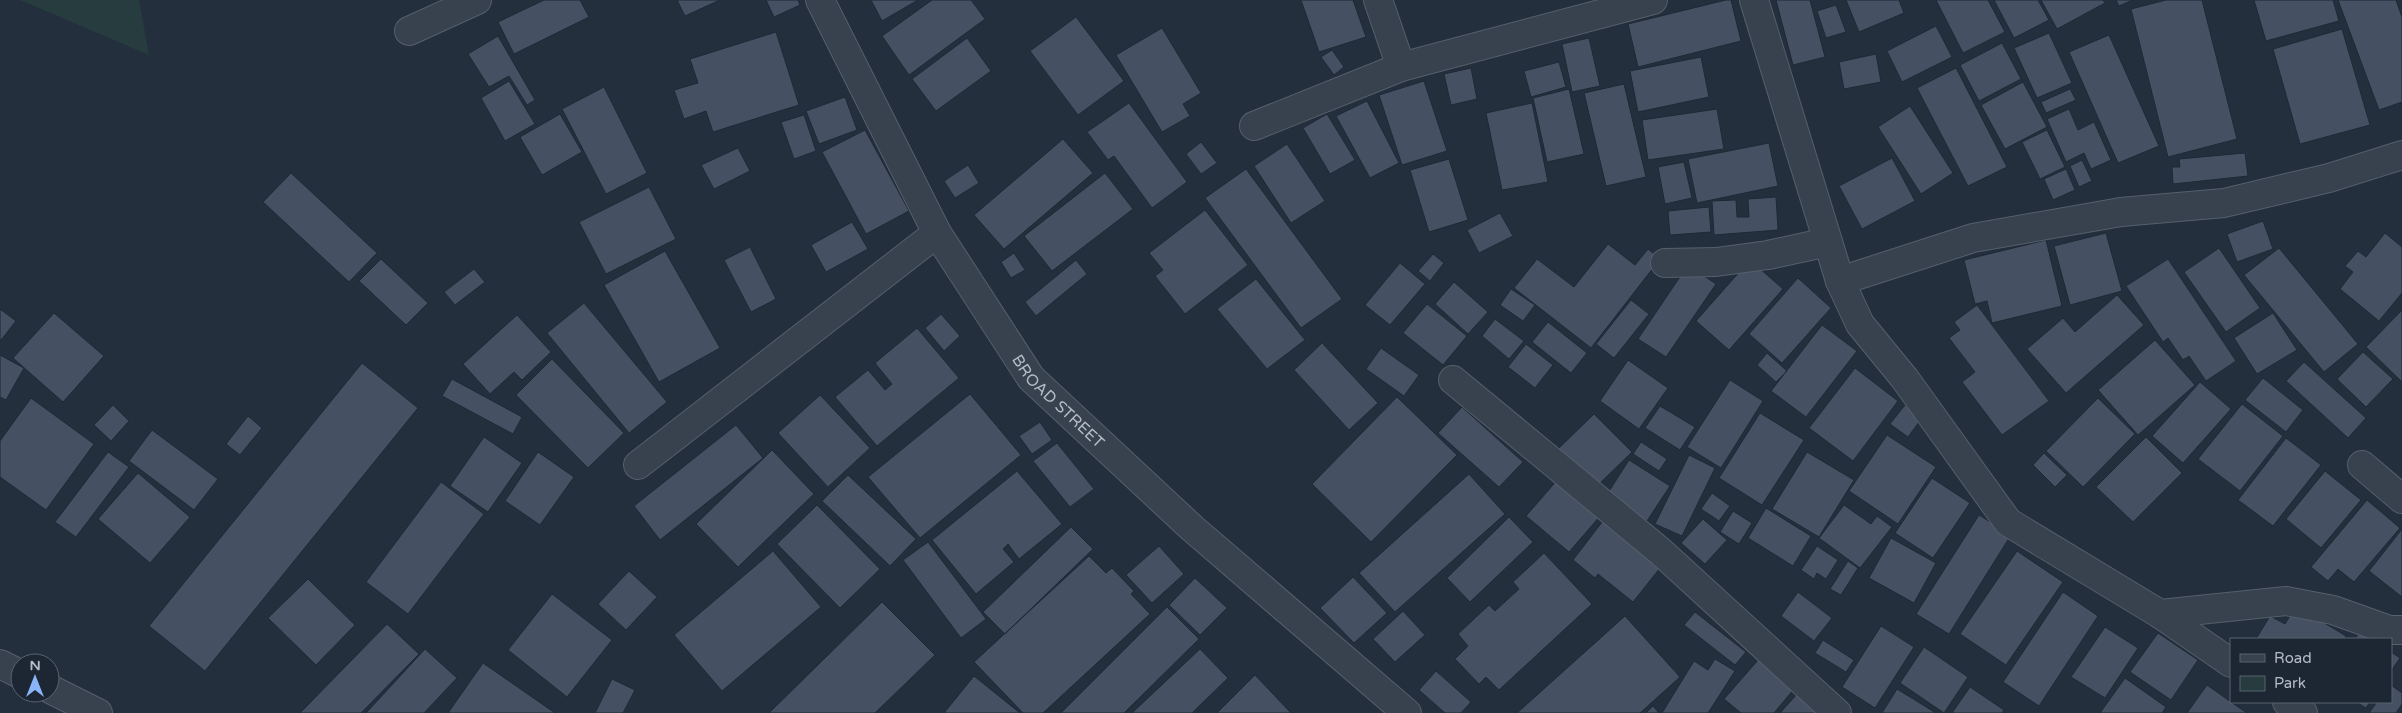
<svg xmlns="http://www.w3.org/2000/svg" width="2402" height="713" font-family="'Varela Round',sans-serif">
	<rect width="100%" height="100%" fill="#242f3e"/>
	<path fill="#263c3f" d="M20 0H139L149 55Z"/>
	<path fill="#455162" stroke="#1f2835" d="M544 0H580L589 17 514 54 498 22Z
		M677 0H720L685 16Z
		M766 0H798L800 5 774 17Z
		M871 0H918L882 21Z
		M932 0H971L985 19 909 75 882 36Z
		M1301 0H1353L1366 37 1319 52Z
		M1726 0H1731L1741 41 1638 67 1628 24Z
		M1776 0H1810L1825 57 1793 65Z
		M1846 0H1899L1904 13 1859 32Z
		M1936 0H1988L2005 32 1963 53Z
		M1994 0H2038L2049 20 2014 38Z
		M2041 0H2103L2105 3 2057 29Z
		M2116 0H2133L2119 6Z
		M2166 0H2202L2237 139 2168 157 2131 9Z
		M2254 0H2333L2339 21 2266 41Z
		M2338 0H2396L2402 17V102L2379 110Z
		M1836 5 1846 32 1826 38 1817 11Z
		M1076 17 1124 81 1078 115 1030 51Z
		M1936 26 1952 57 1902 82 1887 51Z
		M1162 28 1201 93 1183 104 1190 116 1162 132 1116 55Z
		M2342 29 2370 125 2300 144 2273 49Z
		M776 32 799 105 713 132 706 111 684 119 674 90 698 83 690 59Z
		M2049 33 2072 83 2037 98 2014 48Z
		M2109 35 2159 146 2118 163 2069 52Z
		M498 36 535 100 527 105 509 76 489 87 468 54Z
		M967 38 991 71 936 111 912 79Z
		M1589 38 1600 86 1572 92 1562 44Z
		M2002 43 2021 79 1979 101 1960 65Z
		M1332 50 1344 67 1334 75 1321 57Z
		M1876 54 1881 82 1844 89 1839 62Z
		M1701 57 1709 97 1638 112 1630 71Z
		M1559 62 1566 87 1531 97 1524 71Z
		M1471 68 1477 99 1451 105 1444 74Z
		M1956 68 2007 167 1968 186 1917 88Z
		M509 81 535 124 505 141 481 98Z
		M1424 81 1447 151 1402 165 1379 95Z
		M2023 82 2047 127 2005 149 1981 105Z
		M1624 84 1646 177 1606 186 1584 93Z
		M604 87 647 173 606 194 562 109Z
		M1569 89 1584 154 1547 162 1533 98Z
		M2070 89 2076 100 2046 113 2041 102Z
		M845 97 857 130 819 144 806 111Z
		M1367 101 1399 163 1370 178 1336 116Z
		M1129 103 1187 182 1152 208 1114 156 1108 160 1087 132Z
		M1532 103 1548 182 1502 190 1486 113Z
		M1910 106 1953 173 1921 194 1878 127Z
		M1717 109 1724 149 1648 160 1642 120Z
		M2069 109 2078 130 2094 122 2111 160 2091 169 2084 153 2066 162 2047 119Z
		M560 114 582 152 542 175 520 137Z
		M1327 114 1355 160 1330 174 1303 128Z
		M804 115 816 151 794 159 781 122Z
		M865 130 909 211 866 234 822 152Z
		M2047 130 2065 167 2040 179 2022 142Z
		M1063 139 1093 173 1004 249 974 215Z
		M1201 142 1217 163 1201 174 1186 154Z
		M1769 143 1778 186 1697 203 1688 159Z
		M1287 144 1325 201 1291 223 1254 166Z
		M738 148 750 171 714 189 701 165Z
		M2245 153 2248 176 2173 184 2172 167H2180L2179 159Z
		M1892 158 1915 201 1862 229 1839 186Z
		M1449 159 1468 220 1429 232 1410 170Z
		M2082 160 2092 181 2079 187 2070 166Z
		M1684 162 1692 198 1665 204 1658 167Z
		M968 165 979 183 955 198 944 181Z
		M1246 169 1342 299 1301 328 1205 198Z
		M2066 169 2075 190 2053 200 2044 179Z
		M291 173 377 253 349 282 263 202Z
		M1105 173 1133 209 1052 271 1024 236Z
		M649 187 676 239 606 274 579 222Z
		M1776 197 1778 230 1714 235 1712 201 1736 200 1737 217H1749L1748 199Z
		M1709 207 1711 232 1670 235 1668 211Z
		M1205 210 1248 265 1185 314 1155 276 1163 270 1149 253Z
		M1500 213 1513 236 1479 253 1467 230Z
		M2263 221 2273 249 2237 262 2227 234Z
		M852 222 868 249 826 272 811 245Z
		M2106 233 2122 291 2070 305 2054 246Z
		M2385 233 2402 247V293L2379 321 2340 289 2353 272 2345 266 2358 251 2366 257Z
		M2046 240 2062 306 1992 323 1987 301 1975 304 1964 260Z
		M1608 244 1635 265 1648 249 1660 259 1591 348 1514 288 1537 259 1574 287Z
		M750 247 776 299 751 312 724 260Z
		M2219 248 2260 308 2226 332 2184 272Z
		M2279 248 2358 344 2324 372 2244 275Z
		M665 251 720 348 659 382 604 285Z
		M1014 253 1025 270 1011 278 1001 262Z
		M1433 254 1444 263 1430 281 1418 271Z
		M381 259 428 303 406 325 359 281Z
		M2168 259 2236 361 2206 381 2189 356 2183 360 2168 338 2163 342 2126 286Z
		M1076 260 1087 274 1036 316 1025 302Z
		M1750 260 1783 289 1729 350 1696 321Z
		M1400 263 1425 284 1390 325 1365 305Z
		M1688 265 1716 284 1666 357 1638 339Z
		M474 269 485 282 455 305 444 292Z
		M1798 278 1831 308 1782 363 1749 334Z
		M1256 279 1305 340 1267 369 1217 309Z
		M1454 282 1488 312 1468 334 1435 304Z
		M1511 289 1535 305 1523 321 1500 305Z
		M2117 295 2144 325 2066 393 2027 349 2063 318 2075 332Z
		M1631 300 1649 314 1614 358 1596 344Z
		M584 303 667 402 629 433 547 333Z
		M1427 304 1467 336 1443 365 1403 333Z
		M1977 305 2049 401 2002 435 1962 382 1975 372 1949 338 1960 330 1954 322Z
		M0 309 16 321 1 340H0Z
		M2402 310V382L2366 347Z
		M54 313 104 356 63 402 13 358Z
		M2273 313 2297 350 2257 374 2234 338Z
		M941 314 960 336 944 351 925 328Z
		M517 315 551 352 522 380 514 372 490 394 463 364Z
		M1495 319 1524 341 1509 359 1482 336Z
		M1548 322 1587 353 1571 373 1532 342Z
		M1822 325 1857 351 1806 417 1771 391Z
		M917 328 959 378 877 446 835 397 868 370 885 390 892 384 875 363Z
		M2155 340 2195 385 2138 435 2098 390Z
		M1322 343 1378 403 1349 430 1294 370Z
		M1526 344 1553 365 1535 388 1508 367Z
		M1381 348 1419 375 1404 396 1366 369Z
		M2363 352 2393 379 2366 407 2337 379Z
		M1767 353 1787 371 1776 382 1757 365Z
		M0 355 24 368 6 400 0 397Z
		M552 359 624 433 588 468 516 395Z
		M1628 360 1668 388 1639 429 1600 401Z
		M2304 362 2366 418 2348 438 2286 381Z
		M362 363 418 408 205 671 149 626Z
		M1855 368 1898 401 1853 461 1809 428Z
		M2263 378 2303 410 2286 432 2245 400Z
		M452 379 522 417 513 434 442 396Z
		M1730 380 1763 401 1721 468 1687 447Z
		M2200 382 2231 409 2183 463 2152 436Z
		M970 394 1021 455 920 538 868 477Z
		M820 395 870 448 828 487 778 433Z
		M1397 397 1457 455 1371 542 1312 484Z
		M31 398 94 444 46 510 0 477V441Z
		M2098 398 2135 434 2083 487 2046 451Z
		M2242 404 2283 436 2240 491 2198 459Z
		M113 405 129 421 111 441 94 425Z
		M1905 405 1922 418 1908 437 1890 424Z
		M1660 406 1695 427 1680 450 1645 428Z
		M1462 407 1523 462 1499 487 1438 433Z
		M1760 413 1804 440 1762 505 1719 478Z
		M1594 414 1632 452 1595 488 1557 450Z
		M248 416 262 428 240 455 226 444Z
		M1040 422 1052 440 1032 454 1019 436Z
		M736 425 763 458 660 540 634 506Z
		M152 430 218 479 194 510 129 461Z
		M1887 435 1936 467 1898 524 1849 491Z
		M484 437 522 463 488 512 450 486Z
		M2146 437 2182 473 2133 522 2096 487Z
		M2286 438 2321 465 2273 526 2238 500Z
		M1641 442 1667 459 1659 471 1633 454Z
		M1057 443 1094 489 1070 507 1033 461Z
		M772 450 814 494 738 567 696 524Z
		M108 452 129 467 76 537 55 522Z
		M538 452 574 477 540 525 505 501Z
		M1807 452 1854 480 1819 537 1772 509Z
		M2044 453 2067 475 2055 487 2033 465Z
		M1689 455 1715 468 1682 536 1655 524Z
		M1629 460 1670 486 1647 521 1606 496Z
		M1017 471 1062 524 1019 559 1008 544 1003 549 1014 562 976 594 932 540Z
		M2325 471 2361 500 2321 548 2286 519Z
		M138 473 190 517 150 563 98 519Z
		M1469 474 1505 514 1395 612 1359 573Z
		M848 475 916 539 890 566 822 501Z
		M1559 478 1601 515 1569 552 1526 516Z
		M1932 478 1970 503 1933 558 1895 533Z
		M441 482 484 514 408 614 366 582Z
		M1712 493 1730 506 1719 521 1701 509Z
		M2367 500 2400 528 2354 582 2338 569 2328 581 2311 567Z
		M817 505 880 569 840 608 777 544Z
		M1844 505 1871 524 1877 516 1892 527 1860 568 1819 538Z
		M1766 508 1811 536 1793 566 1748 538Z
		M1733 511 1752 523 1739 544 1720 532Z
		M1979 515 2011 535 1949 634 1916 614Z
		M1509 517 1533 542 1470 602 1447 578Z
		M1606 517 1664 563 1633 602 1598 574 1595 578 1573 560Z
		M1703 519 1727 540 1705 564 1681 543Z
		M1071 527 1093 549 1005 634 983 612Z
		M2402 529V597L2369 571Z
		M1891 538 1936 563 1914 603 1869 578Z
		M928 542 986 619 961 638 903 560Z
		M1159 546 1184 574 1152 603 1126 575Z
		M1817 546 1838 560 1826 579 1817 573 1814 579 1801 570Z
		M773 551 821 607 722 691 674 635Z
		M2017 551 2063 582 2006 665 1960 634Z
		M1544 553 1592 604 1499 690 1486 677 1479 684 1455 659 1468 646 1458 634 1489 605 1495 611 1519 589 1513 582Z
		M1089 556 1106 573 1112 568 1134 591 1131 594 1150 614 1043 713H1023L974 662Z
		M1848 561 1858 568 1841 595 1830 589Z
		M629 571 657 597 626 630 598 604Z
		M1353 577 1387 613 1354 643 1320 608Z
		M1195 578 1227 608 1200 635 1169 605Z
		M308 579 355 625 316 665 268 618Z
		M1798 592 1832 618 1814 641 1781 616Z
		M2063 592 2098 616 2039 706 2003 682Z
		M552 594 612 640 567 697 508 650Z
		M882 602 935 655 875 713H769Z
		M2296 606 2346 636 2345 639H2256L2270 616 2285 624Z
		M1167 607 1199 639 1124 713H1061Z
		M1403 611 1425 635 1395 662 1373 639Z
		M1695 612 1746 652 1735 665 1684 625Z
		M1625 616 1680 677 1640 713H1517Z
		M387 624 419 654 361 713H300Z
		M1881 626 1914 647 1875 708 1842 687Z
		M2105 627 2138 648 2105 698 2071 677Z
		M2360 632 2371 639H2355Z
		M2158 633 2198 660 2171 700 2130 672Z
		M1823 640 1854 660 1846 672 1815 653Z
		M1924 647 1968 677 1944 713 1900 683Z
		M425 649 457 678 424 713H366Z
		M1200 649 1228 678 1192 713H1132Z
		M2391 652 2400 658 2391 671Z
		M1715 659 1735 671 1708 713H1662L1694 661 1708 670Z
		M1759 659 1794 689 1774 713H1741L1724 699Z
		M483 663 555 713H448Z
		M1436 671 1471 702 1461 713H1445L1419 690Z
		M1255 675 1291 713H1217Z
		M974 676 1020 713H944Z
		M2125 678 2166 707 2162 713H2100Z
		M612 679 635 690 623 713H595Z
		M2207 685 2231 702 2247 713H2187Z
		M2391 685 2402 693V704L2396 713H2369L2377 702H2391Z
		M1970 687 2004 710 2002 713H1952Z
		M1897 689 1936 713H1882Z
		M1798 693 1821 713H1780Z
		M2356 702H2370L2366 708Z
		M1653 706 1659 713H1646Z"/>
	<g fill="none" stroke-linecap="round" stroke-linejoin="round">
		<defs>
			<g id="minor">
				<path id="s1" d="M820 0 937 233 1031 378 1192 528 1407 713"/>
				<path d="M1378 0 1401 67"/>
				<path d="M1754 0 1840 281 1860 324 1905 379 2008 522 2160 614 2231 663"/>
				<path d="M409 31 477 0"/>
				<path d="M1254 126 1401 67 1653 0"/>
				<path d="M1665 263 1716 262 1768 255 1828 242"/>
				<path d="M1840 281 1973 238 2121 212 2224 203 2329 178 2402 155"/>
				<path d="M1453 380 1660 551 1837 713"/>
				<path d="M638 465 937 233"/>
				<path d="M2362 465 2402 499"/>
				<path d="M2160 614 2286 601 2333 610 2389 630H2402"/>
				<path d="M0 664 20 674"/>
				<path d="M50 689 98 713"/>
				<path d="M2287 702 2303 713"/>
			</g>
		</defs>
		<use href="#minor" stroke="#565f6c" stroke-width="30"/>
		<use href="#minor" stroke="#38414e" stroke-width="28"/>
	</g>
	<g text-anchor="middle" stroke-width="4.5" stroke-linejoin="round" paint-order="stroke">
		<g font-size="16" fill="#b4bcc9" stroke="#1d2633">
			<text dy="6" stroke="none"><textPath href="#s1" startOffset="469">BROAD STREET</textPath></text>
		</g>
	</g>
	<rect x="2230" y="638" width="162" height="65" fill="#1d2633" stroke="#59626f"/>
	<rect x="2240" y="654" width="25" height="8" fill="#38414e" stroke="#59626f"/>
	<text x="2274" y="663" font-size="15" fill="#b4bcc9">Road</text>
	<rect x="2240" y="676" width="25" height="15" fill="#263c3f" stroke="#59626f"/>
	<text x="2274" y="688" font-size="15" fill="#b4bcc9">Park</text>
	<g transform="translate(35 678)"><circle r="24" fill="#1d2633" stroke="#59626f"/>
	<path d="M0-4L9 19L0 12L-9 19Z" fill="#8ab4f8"/>
	<text y="-8" font-size="14" font-weight="bold" text-anchor="middle" fill="#b4bcc9">N</text>
	</g>
</svg>
